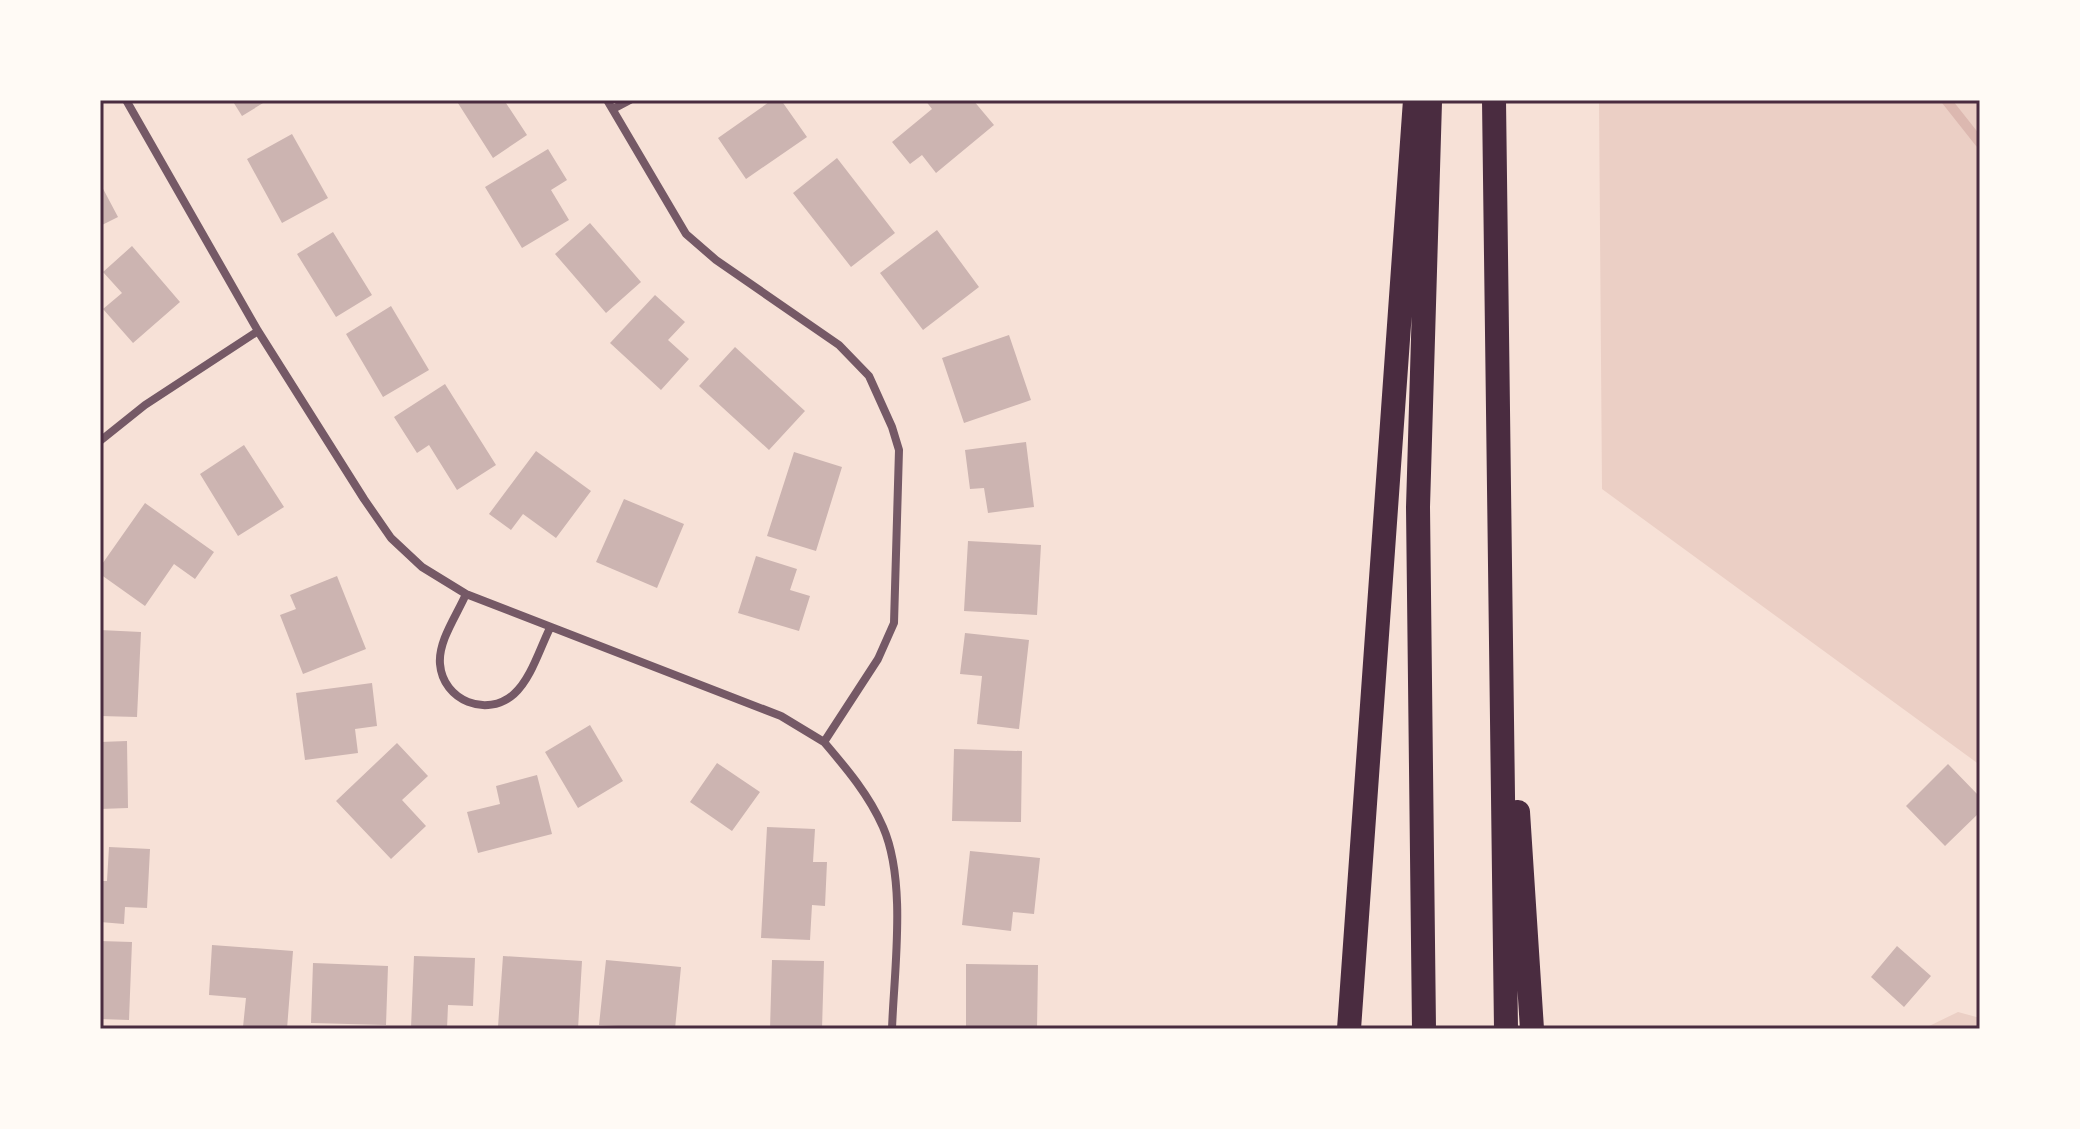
<svg xmlns="http://www.w3.org/2000/svg" width="2080" height="1129" font-family="'Sofia Sans Condensed',sans-serif">
	<rect width="100%" height="100%" fill="#f7e1d7"/>
	<path fill="#ebcfc5" d="M1599 100H1980V765L1602 489Z
		M1958 1012 1980 1018V1029H1923Z"/>
	<g fill="none" stroke-linecap="round" stroke-linejoin="round">
		<path stroke="#dcb8b0" stroke-width="10" d="M1946 100 1980 143"/>
	</g>
	<path fill="#ccb4b1" d="M232 100H268L242 116Z
		M456 100H504L527 135 493 158Z
		M772 100H781L807 137 746 179 718 138Z
		M925 100H973L994 125 936 173 922 155 910 164 892 142 932 109Z
		M292 134 328 198 282 223 247 159Z
		M548 149 567 180 551 190 569 220 522 248 485 187Z
		M837 158 895 233 851 267 793 193Z
		M100 183 118 217 100 226Z
		M590 223 641 282 606 313 555 254Z
		M937 230 979 287 923 330 880 273Z
		M333 232 372 295 336 317 297 254Z
		M132 246 180 302 133 343 103 309 122 293 103 272Z
		M655 295 685 322 668 340 689 359 661 390 610 343Z
		M391 306 429 370 383 397 346 334Z
		M1009 335 1031 400 964 423 942 358Z
		M735 347 805 411 769 450 699 386Z
		M445 384 496 465 457 490 429 445 417 453 394 417Z
		M1026 442 1034 507 988 513 984 488 970 489 965 450Z
		M244 445 284 507 238 536 200 474Z
		M536 451 591 491 556 538 523 514 511 530 489 514Z
		M794 452 842 467 816 551 767 536Z
		M624 499 684 524 657 588 596 562Z
		M145 503 214 552 195 579 174 564 145 606 100 574V567Z
		M968 541 1041 545 1037 615 964 611Z
		M756 556 797 569 790 590 810 596 799 631 738 613Z
		M337 576 366 649 303 674 280 615 296 609 290 595Z
		M100 630 141 632 137 717 100 716Z
		M965 633 1029 640 1019 729 977 724 982 676 960 674Z
		M372 683 377 726 355 729 358 753 305 760 296 693Z
		M590 725 623 781 578 808 545 752Z
		M127 741 128 808 100 809V742Z
		M397 743 428 776 402 800 426 826 391 859 336 801Z
		M954 749 1022 751 1021 822 952 821Z
		M717 763 760 792 732 831 690 802Z
		M1948 764 1980 797V812L1945 846 1906 806Z
		M537 775 552 834 478 853 467 812 500 804 496 786Z
		M767 827 815 829 813 862H827L825 906 812 905 810 940 761 938Z
		M109 847 150 849 147 908 125 907 124 924 100 922V881H107Z
		M970 851 1040 858 1034 914 1013 912 1011 931 962 925Z
		M100 941 132 942 129 1020 100 1019Z
		M212 945 293 951 287 1029 243 1027 246 998 209 995Z
		M1897 946 1931 976 1904 1007 1871 977Z
		M414 956 475 958 473 1006 448 1005 447 1029 411 1028Z
		M503 956 582 961 578 1029 498 1027Z
		M606 960 681 967 675 1029 599 1025Z
		M772 960 824 961 822 1029H770Z
		M313 963 388 966 386 1025 311 1023Z
		M966 964 1038 965 1037 1029H966Z"/>
	<g fill="none" stroke-linecap="round" stroke-linejoin="round">
		<path stroke="#755966" stroke-width="8" d="M126 100 258 331 364 499 391 538 422 567 466 594 781 716 824 742
			M607 100 686 234 716 260 839 345 869 376 892 427 899 450 894 623 878 659 824 742C847 769 869 795 883 827 907 882 894 970 892 1029
			M613 109 630 100
			M100 441 145 405 258 331
			M466 594C457 615 438 641 440 664 443 701 487 718 514 694 531 679 540 648 550 628"/>
		<path stroke="#4a2c40" stroke-width="24" d="M1494 100 1506 1029
			M1518 812 1532 1029
			M1349 1029 1415 100
			M1424 1029 1418 507 1430 102"/>
	</g>
	<rect width="2080" height="1129" fill="none" stroke="#fffaf5" stroke-width="204"/>
	<rect x="102" y="102" width="1876" height="925" fill="none" stroke="#4a2c40" stroke-width="3"/>
</svg>
